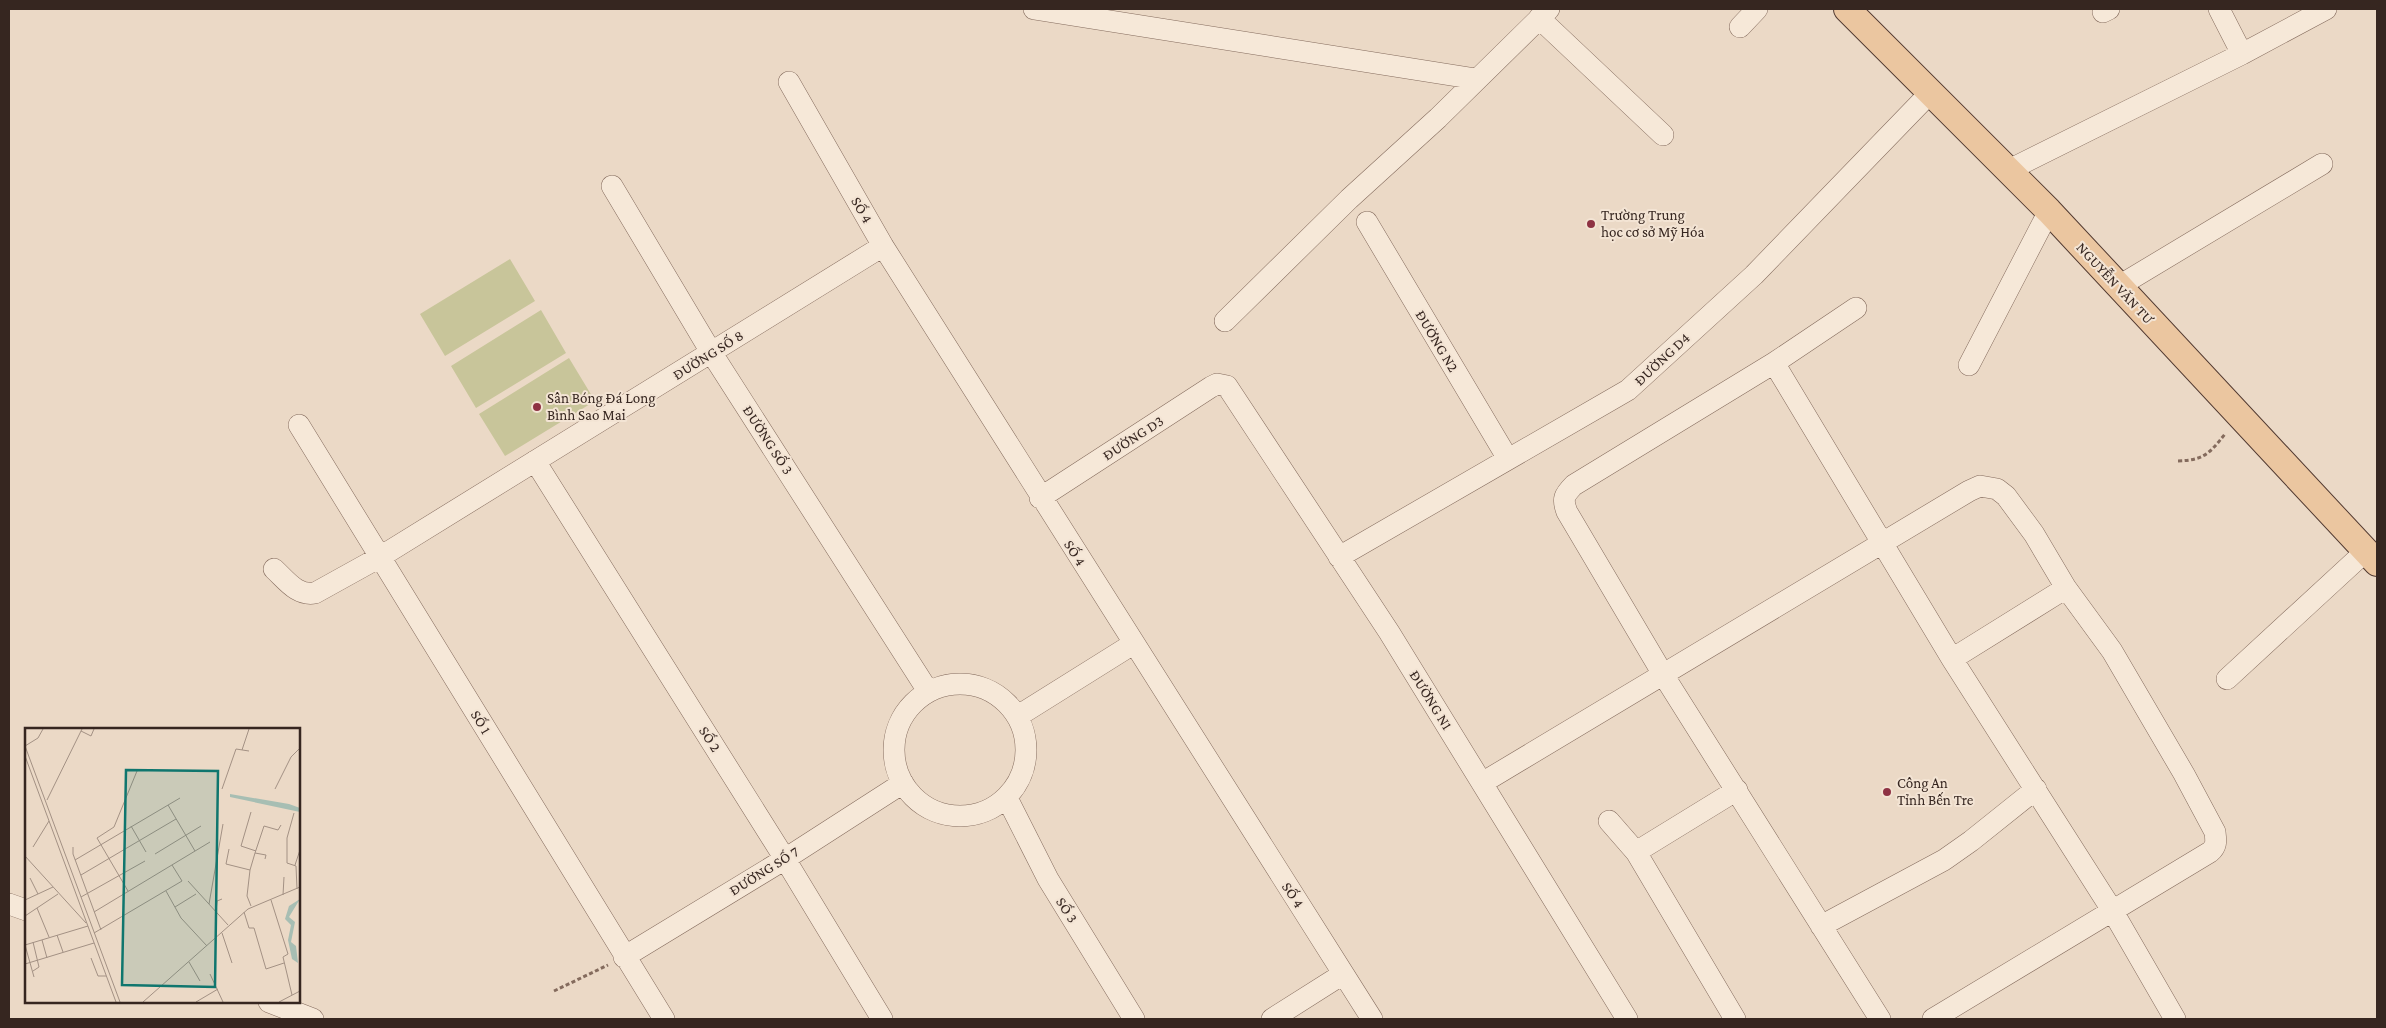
<svg xmlns="http://www.w3.org/2000/svg" width="2386" height="1028" font-family="'Crimson Pro',serif">
	<rect width="100%" height="100%" fill="#ebd9c6"/>
	<path fill="#c8c59a" d="M510 259 535 301 445 356 420 314Z
		M541 310 566 353 476 408 451 366Z
		M569 358 595 401 505 456 479 414Z"/>
	<g fill="none" stroke-linecap="round" stroke-linejoin="round">
		<defs>
			<path id="minor" d="M1034 9 1476 79
				M2219 9 2242 54
				M2103 12 2109 9
				M1539 18 1663 135
				M1740 27 1757 9
				M789 82 883 246 1372 1019
				M2009 170 2242 54 2326 9
				M612 186 711 352 928 691
				M1367 222 1508 459
				M2119 286 2322 164
				M1856 308 1774 363 1574 485C1564 495 1562 499 1567 512L1664 676 1880 1019
				M1225 321 1349 199 1438 118 1549 9
				M1774 363 1952 659 2112 910 2175 1019
				M1969 365 2049 211
				M299 425 664 1019
				M535 461 785 859 882 1019
				M1040 498 1211 387 1217 384 1227 386 1389 632 1627 1019
				M1339 557 1628 390 1754 275 1931 92
				M274 569C287 581 297 596 315 593L380 557 883 246
				M1952 659 2066 588
				M2227 679 2366 551
				M894 750a66 66 0 1 1 132 0a66 66 0 1 1-132 0Z
				M1018 716 1133 644
				M1482 783 1969 491 1980 486 1997 489 2006 496 2034 534 2066 588 2112 651 2184 774 2215 832C2216 841 2217 846 2210 852L1933 1019
				M1007 798 1048 879 1134 1019
				M1609 821 1636 852
				M9 904 26 910
				M1821 926 1944 860 1971 841 2036 789
				M624 957 785 859 903 783
				M269 1002 313 1019
				M1272 1019 1343 974
				M1735 1019 1636 852 1737 790"/>
			<path id="major" d="M1847 9 2049 211 2377 563"/>
		</defs>
		<use href="#minor" stroke="#846b5d" stroke-width="22"/>
		<use href="#major" stroke="#523a31" stroke-width="28"/>
		<path stroke="#846b5d" stroke-width="3" stroke-dasharray="4 2.5" stroke-linecap="butt" d="M2178 461C2204 460 2209 454 2225 434
			M554 991 608 965"/>
		<use href="#minor" stroke="#f6e8d8" stroke-width="21"/>
		<use href="#major" stroke="#ebc6a0" stroke-width="26"/>
	</g>
	<g fill="#8e3243" stroke="#f3e4d4" stroke-width="2">
		<circle cx="1591" cy="224" r="5"/>
		<circle cx="537" cy="407" r="5"/>
		<circle cx="1887" cy="792" r="5"/>
	</g>
	<g text-anchor="middle" stroke-width="4" stroke-linejoin="round" paint-order="stroke">
		<g font-size="15" fill="#362620" stroke="#f3e4d4">
			<text transform="translate(862 210) rotate(60)" y="5">SỐ 4</text>
			<text transform="translate(2115 283) rotate(47)" y="5">NGUYỄN VĂN TƯ</text>
			<text transform="translate(1437 341) rotate(59)" y="5">ĐƯỜNG N2</text>
			<text transform="translate(708 355) rotate(-32)" y="5">ĐƯỜNG SỐ 8</text>
			<text transform="translate(1662 359) rotate(-43)" y="5">ĐƯỜNG D4</text>
			<text transform="translate(1133 438) rotate(-33)" y="5">ĐƯỜNG D3</text>
			<text transform="translate(768 440) rotate(57)" y="5">ĐƯỜNG SỐ 3</text>
			<text transform="translate(1075 553) rotate(58)" y="5">SỐ 4</text>
			<text transform="translate(1431 700) rotate(58)" y="5">ĐƯỜNG N1</text>
			<text transform="translate(481 722) rotate(59)" y="5">SỐ 1</text>
			<text transform="translate(710 739) rotate(58)" y="5">SỐ 2</text>
			<text transform="translate(764 871) rotate(-32)" y="5">ĐƯỜNG SỐ 7</text>
			<text transform="translate(1293 895) rotate(57)" y="5">SỐ 4</text>
			<text transform="translate(1067 910) rotate(58)" y="5">SỐ 3</text>
		</g>
		<g font-size="15" fill="#362620" stroke="#f3e4d4" text-anchor="start">
			<text x="1601" y="220">Trường Trung<tspan x="1601" dy="17">học cơ sở Mỹ Hóa</tspan></text>
			<text x="547" y="403">Sân Bóng Đá Long<tspan x="547" dy="17">Bình Sao Mai</tspan></text>
			<text x="1897" y="788">Công An<tspan x="1897" dy="17">Tỉnh Bến Tre</tspan></text>
		</g>
	</g>
	<g transform="translate(25 728)">
		<rect width="275" height="275" fill="#ebd9c6"/>
		<path d="M205 66 264 76 275 80V84L205 69ZM275 171 264 189 270 194 266 214 271 218 273 235 267 231 263 212 266 197 260 191 264 178Z" fill="#a7beb3"/>
		<path fill="none" stroke="#a39184" stroke-width="1" d="M56 3 66 8 69 1M0 18 13 10 18 1M0 18 95 274M217 22 224 1M0 28 91 274M197 61 211 21 224 23M250 61 266 29 275 20M22 72 57 1M143 77 170 123M226 84 216 118 231 123M269 85 262 110V135L271 138 272 161M106 98 121 124M8 119 24 93M48 119V126L76 202M204 121 201 136 225 142 222 168 226 178M230 125 239 98 253 102 256 97M130 126 176 98M0 128 61 195M50 132 155 70M270 137 275 122M225 142 230 125 241 127 240 131M56 147 151 91M5 150 13 166M163 153 203 197M103 163 72 110 89 99 112 43M141 163 156 190 182 218M258 167 259 149M56 169 120 133M0 172 28 159M246 172 263 226 258 229 267 267M184 176 198 96M150 179 171 166M12 180 24 209M69 184 185 114M191 184 192 173 197 171M219 184 224 200H229L241 241 259 235M0 188 33 166M69 205 157 153 147 137M197 205 207 235M32 207 38 224M17 212 22 230M0 217 63 198M0 217 9 249M66 230 73 248H81M164 234 175 253M0 236 69 215M8 243 14 239 8 214M185 246 198 274M118 274 223 181 275 159M171 274 193 261M254 274 275 263"/>
		<path fill="#0f766e" fill-opacity="0.15" stroke="#0f766e" stroke-width="2.5" d="M101 42 193 43 190 259 97 257Z"/>
		<rect width="275" height="275" fill="none" stroke="#362620" stroke-width="2.5"/>
	</g>
	<rect width="2386" height="1028" fill="none" stroke="#362620" stroke-width="20"/>
</svg>
